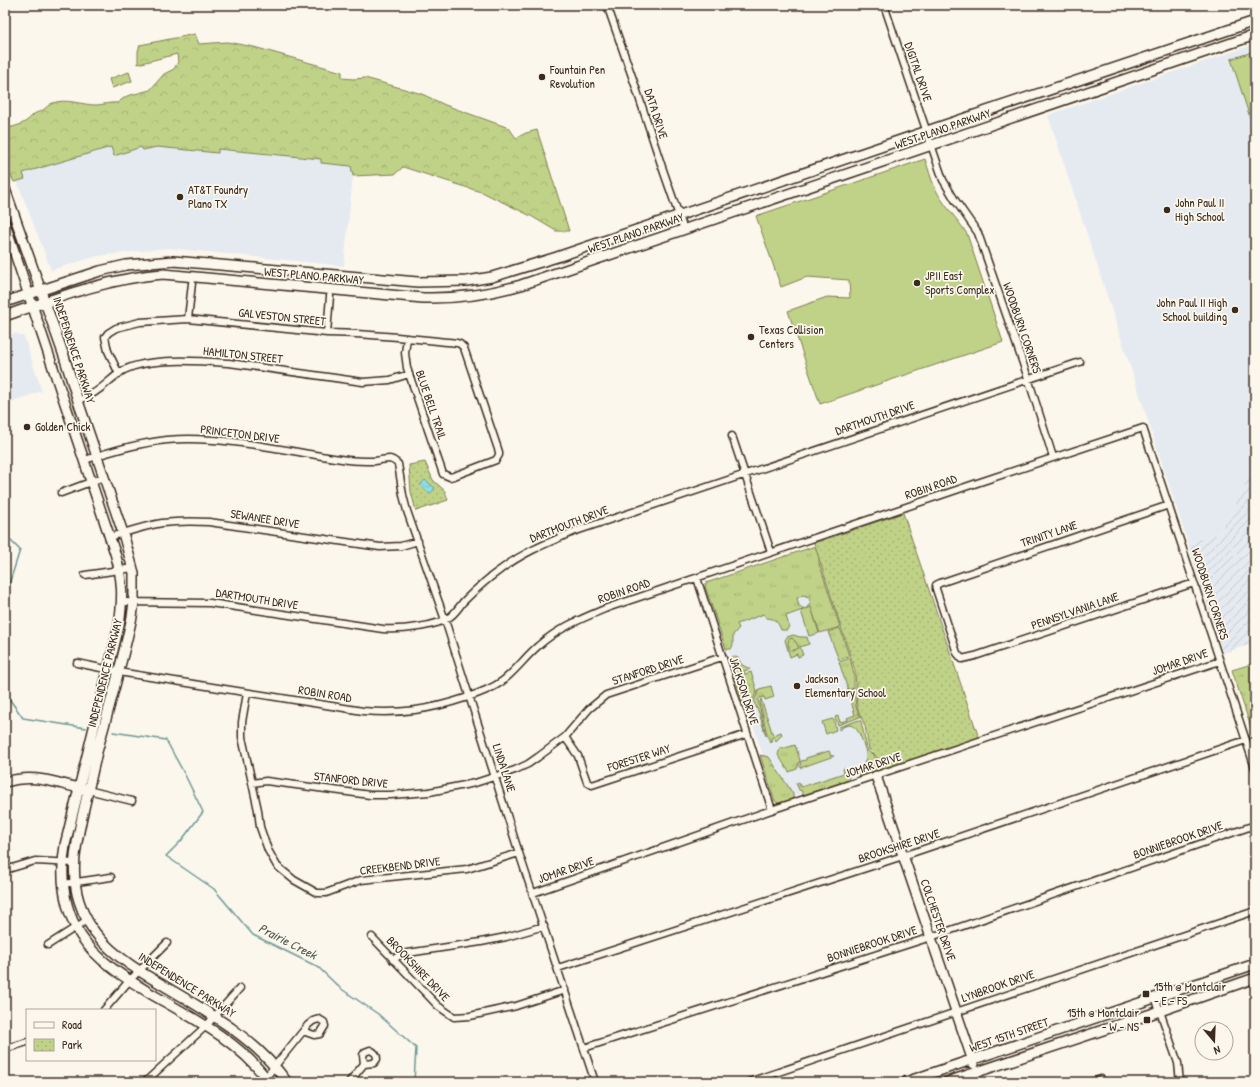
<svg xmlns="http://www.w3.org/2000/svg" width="1260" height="1087" font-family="'Patrick Hand',sans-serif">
	<defs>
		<pattern id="industrial-furrows" width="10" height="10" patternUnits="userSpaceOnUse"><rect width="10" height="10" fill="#e5eaf0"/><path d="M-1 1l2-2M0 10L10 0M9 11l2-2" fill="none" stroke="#c5c9cd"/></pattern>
		<pattern id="grass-tufts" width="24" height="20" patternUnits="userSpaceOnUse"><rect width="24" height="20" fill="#c0d287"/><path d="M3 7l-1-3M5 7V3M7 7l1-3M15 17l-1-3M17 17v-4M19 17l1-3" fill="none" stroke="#a6b474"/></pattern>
		<pattern id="forest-crowns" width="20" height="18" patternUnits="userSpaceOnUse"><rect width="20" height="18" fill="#c0d287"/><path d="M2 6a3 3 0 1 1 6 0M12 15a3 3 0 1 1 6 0" fill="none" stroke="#a6b474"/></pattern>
		<pattern id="park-dots" width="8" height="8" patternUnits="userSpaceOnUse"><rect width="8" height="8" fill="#c0d287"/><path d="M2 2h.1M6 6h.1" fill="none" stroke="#a6b474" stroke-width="1.8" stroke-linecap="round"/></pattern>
		<pattern id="water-waves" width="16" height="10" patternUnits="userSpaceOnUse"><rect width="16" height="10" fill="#8ee0e6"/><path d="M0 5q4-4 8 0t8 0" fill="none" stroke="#7bc0c5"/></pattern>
	</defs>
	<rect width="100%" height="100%" fill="#fbf7ec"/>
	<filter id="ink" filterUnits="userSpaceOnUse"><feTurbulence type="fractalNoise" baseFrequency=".025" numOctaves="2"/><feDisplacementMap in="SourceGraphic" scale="8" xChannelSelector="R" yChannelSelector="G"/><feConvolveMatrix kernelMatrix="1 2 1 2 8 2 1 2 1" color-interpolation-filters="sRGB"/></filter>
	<g filter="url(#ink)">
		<path fill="#e5eaf0" d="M1255 44V465L1220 533 1188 543 1048 115Z
			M111 147 115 156 142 147 143 150 157 147 218 153V149L321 159 322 163 351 166 353 176 344 266 167 248 98 256 51 270 17 181 25 179 22 173Z
			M15 333 24 337 42 391 5 404V337Z
			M813 547 853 669 855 703 867 751 875 757 878 768 778 801 706 584Z"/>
		<path fill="url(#industrial-furrows)" d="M1255 465V643L1223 653 1188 543 1220 533Z"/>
		<path fill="url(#grass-tufts)" stroke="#7e7e52" d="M824 543 819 553V563L840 627 820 633 811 608 806 609V608L811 605 809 597 803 595 797 598 799 606 805 609 786 616 789 626 787 630H781C778 622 775 618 766 618L764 614 737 624 739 628 733 635V645L731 649H726L705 586 706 583Z
			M840 628 849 656 839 660 828 632Z
			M793 635 800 637H807L809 644 800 647 803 655 798 657 797 654 790 657 785 640 787 637Z
			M733 656 738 658 742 665 750 669 744 671 745 674 751 672 757 691 751 704 743 703 730 663 729 659Z
			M850 658 854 675V688L848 690 839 662Z
			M1255 663V740L1232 670Z
			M771 686 774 697 765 700 764 697 760 698 758 700 766 736 759 713 754 702 759 689Z
			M854 689 856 707 860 717 838 725 835 717 838 716 840 722 848 720 847 718 855 715 848 691Z
			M761 699 773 735 781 732 782 735 776 741 774 737 771 738 772 742 771 743C767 740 762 711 760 702Z
			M832 719 834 720 836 730 826 734 822 722Z
			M859 720 861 721 867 748 869 752 874 755 878 768 877 771 859 776 855 772C859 767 865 765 866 758 867 753 864 747 863 743 859 731 853 718 839 730V727Z
			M795 745 800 760 797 769 789 772 778 755 780 748 782 749Z
			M829 751 831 756H834L800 768V765L801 761 806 760V758Z
			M760 755 769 757 793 794V799L780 804 775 801Z
			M844 768C848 770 850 777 848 780L841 783 839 781 840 783 804 795 802 794V791L799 790 796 783 799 782 801 787 844 773 843 769Z"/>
		<path fill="url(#forest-crowns)" stroke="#7e7e52" d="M195 34 199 44 227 42 254 47 342 72V78L353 79 365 78 422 94 445 105 509 128 516 138 526 133 537 130 569 231H556L531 216 484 193 403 167 395 174 353 176 351 166 321 163V159L218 149V153L157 147 143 150 141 147 114 156 111 147 23 173 25 179 14 182 5 163V129C11 127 19 126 25 122 28 120 31 117 34 114 37 112 40 112 43 110 46 108 49 104 53 103 66 98 82 105 96 105 103 105 110 102 117 103L127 96 150 90 164 74 174 69 178 62 177 54 138 64V51L140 45Z"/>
		<path fill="url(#park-dots)" stroke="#7e7e52" d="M425 462 433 480 445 491 448 500 416 511 411 492 409 465Z
			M903 513 979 738 879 771 876 756 869 749 865 726 857 707 855 671 852 661 814 543Z
			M792 638 796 642 799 648 792 651C787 648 788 644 789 639Z"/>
		<path fill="#c0d287" stroke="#7e7e52" d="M1255 51V133L1231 59Z
			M129 72 132 81 112 88 109 79Z
			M925 159C928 168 931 179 935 188 943 205 957 218 967 234L1003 342 820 404 788 311 827 297 850 298 849 280 807 277 781 287 756 216Z
			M811 607 819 633 809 636 801 611Z"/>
		<path fill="url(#water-waves)" stroke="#6d9796" d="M425 480 435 488 430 494 420 485Z"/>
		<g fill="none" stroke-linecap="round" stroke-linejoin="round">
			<path stroke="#6d9796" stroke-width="1.5" d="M5 535 20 550 5 597
				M5 693 23 718 86 728
				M113 732 166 740 185 775 203 812 181 841 166 856 214 889 253 935 318 967 340 988 378 1014 416 1048 414 1082"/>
			<defs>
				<path id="street" d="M607 5 635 85 662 167 684 230
					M884 5 943 180 955 200 978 233 1028 378 1053 457
					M188 319 192 283
					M327 333 330 296
					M119 374 108 351 105 337 108 333 116 328 140 322 188 319 327 333C370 333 414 339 457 343L460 344 464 348 499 452V455L496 460 454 476 450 477 443 474 407 368 405 353 407 338
					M84 398C101 392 110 378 124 370 149 357 201 361 229 363L363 382 390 380 409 374
					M732 436 771 552
					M85 460C111 451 139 443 167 440 226 435 289 452 348 460 357 461 366 461 375 461 380 460 386 459 390 459 394 460 396 462 398 464L403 495 407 511 445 620 519 853 595 1082
					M61 493 104 477
					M1169 505 940 583 936 585V589L957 653 962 659 975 656 1194 583
					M110 537C127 532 144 526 162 523 178 521 193 521 209 522L380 547 401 546 418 541
					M85 575 133 568
					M697 578 772 810
					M122 602 210 603 383 629C401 630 437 627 451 616 456 612 459 607 463 602 474 591 487 579 500 570 522 553 547 543 573 532L1080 362
					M77 663 125 673 363 711C400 714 429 710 465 698 477 694 490 690 501 682 515 672 525 657 538 646 558 628 583 618 607 608L980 482 1143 428 1255 768
					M247 693 242 722V737L258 810 260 827 268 850 277 866 294 880 317 893H326L361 880 467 869 519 853
					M565 737 578 756 587 782 592 785 747 734
					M252 783 266 781 370 795H391L429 792 475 783 515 770 528 764 538 757 565 737 589 709 606 695 722 657
					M88 790 132 801
					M5 870 35 861 74 863
					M63 884 111 877
					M533 893 777 808 1220 661
					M372 937 438 1006 454 1017 470 1016 516 1006 565 990
					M48 945 87 920
					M393 960 401 954 481 942 506 937 544 926
					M558 968 903 856 1246 740
					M1155 997 1178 1063 1180 1082
					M104 1010 129 981 167 943
					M584 1048 931 937 1255 825
					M5 1049 27 1042
					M370 1050C375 1052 377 1054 377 1059L374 1063 364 1064 363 1055 365 1052Z
					M145 1082 206 1026 240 988
					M262 1082 308 1025 313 1021 319 1019 324 1022 325 1026 320 1034 314 1035 303 1031
					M349 1082 364 1064
					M749 1082 1255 911
					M1092 1082 1101 1079 1100 1082"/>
				<path id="secondary" d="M5 189 64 356 78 401 123 533 134 573V602L132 617C122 663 109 707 97 752 92 774 87 795 82 817 76 845 70 872 79 901 89 934 113 954 141 972 193 1004 250 1031 287 1082
					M5 224 115 553C123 580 123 598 119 626L65 845C60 876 63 908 81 936 98 962 127 979 153 995 195 1019 240 1042 269 1082
					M5 302 100 271 126 265 173 261 418 282 467 281 492 277 557 257 936 128 1255 21
					M5 316C56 298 109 278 163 274L423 298C457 299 489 294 521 285L1255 35
					M876 776 974 1064
					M5 782C36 773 54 783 84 789
					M906 1082 1255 964
					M947 1082 1160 1011 1255 978"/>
			</defs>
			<use href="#street" stroke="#3b2a1e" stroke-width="9"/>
			<use href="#secondary" stroke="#3b2a1e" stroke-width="12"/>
			<use href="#street" stroke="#fbf7ec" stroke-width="6"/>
			<use href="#secondary" stroke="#fbf7ec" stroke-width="9"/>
		</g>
	</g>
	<g fill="#3b2a1e" stroke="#fbf7ec" stroke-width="1.5">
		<circle cx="542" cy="77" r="4"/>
		<circle cx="180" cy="197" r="4"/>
		<circle cx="1167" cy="210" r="4"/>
		<circle cx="917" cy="283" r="4"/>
		<circle cx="1235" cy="310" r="4"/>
		<circle cx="751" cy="337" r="4"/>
		<circle cx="27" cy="427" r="4"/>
		<circle cx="797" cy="686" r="4"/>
		<rect x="1142" y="990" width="8" height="8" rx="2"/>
		<rect x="1143" y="1016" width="8" height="8" rx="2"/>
	</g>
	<g text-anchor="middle" stroke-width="3.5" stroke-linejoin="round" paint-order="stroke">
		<g font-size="12" fill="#3b2a1e" stroke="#fbf7ec" text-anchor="start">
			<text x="550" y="74">Fountain Pen<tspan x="550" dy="14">Revolution</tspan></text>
			<text x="188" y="194">AT&amp;T Foundry<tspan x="188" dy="14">Plano TX</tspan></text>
			<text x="1175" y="207">John Paul II<tspan x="1175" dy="14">High School</tspan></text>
			<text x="925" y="280">JPII East<tspan x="925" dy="14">Sports Complex</tspan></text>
			<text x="1227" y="307" text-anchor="end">John Paul II High<tspan x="1227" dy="14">School building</tspan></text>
			<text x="759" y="334">Texas Collision<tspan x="759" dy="14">Centers</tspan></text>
			<text x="35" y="431">Golden Chick</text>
			<text x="805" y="683">Jackson<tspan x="805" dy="14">Elementary School</tspan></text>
			<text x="1154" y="991">15th @ Montclair<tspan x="1154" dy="14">- E - FS</tspan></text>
			<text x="1139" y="1017" text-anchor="end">15th @ Montclair<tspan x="1139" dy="14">- W - NS</tspan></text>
		</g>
		<g font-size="12" fill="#3b2a1e" stroke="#fbf7ec">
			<text transform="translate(918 72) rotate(71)" y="4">DIGITAL DRIVE</text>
			<text transform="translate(656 114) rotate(72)" y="4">DATA DRIVE</text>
			<text transform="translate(943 129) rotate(-19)" y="4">WEST PLANO PARKWAY</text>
			<text transform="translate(636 233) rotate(-19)" y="4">WEST PLANO PARKWAY</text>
			<text transform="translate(314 276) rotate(5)" y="4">WEST PLANO PARKWAY</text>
			<text transform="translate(282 317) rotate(6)" y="4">GALVESTON STREET</text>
			<text transform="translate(1022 328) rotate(71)" y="4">WOODBURN CORNERS</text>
			<text transform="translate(74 350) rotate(72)" y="4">INDEPENDENCE PARKWAY</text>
			<text transform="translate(243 355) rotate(6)" y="4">HAMILTON STREET</text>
			<text transform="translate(431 405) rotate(71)" y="4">BLUE BELL TRAIL</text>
			<text transform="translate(875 418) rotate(-19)" y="4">DARTMOUTH DRIVE</text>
			<text transform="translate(240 434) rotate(7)" y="4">PRINCETON DRIVE</text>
			<text transform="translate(931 487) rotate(-19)" y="4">ROBIN ROAD</text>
			<text transform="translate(265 519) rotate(9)" y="4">SEWANEE DRIVE</text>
			<text transform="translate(569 524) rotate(-21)" y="4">DARTMOUTH DRIVE</text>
			<text transform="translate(1049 534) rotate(-19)" y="4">TRINITY LANE</text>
			<text transform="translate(624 591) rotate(-19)" y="4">ROBIN ROAD</text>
			<text transform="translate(1210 594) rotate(72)" y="4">WOODBURN CORNERS</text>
			<text transform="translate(257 599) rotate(9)" y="4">DARTMOUTH DRIVE</text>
			<text transform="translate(1075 611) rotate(-19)" y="4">PENNSYLVANIA LANE</text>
			<text transform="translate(1180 662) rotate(-19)" y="4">JOMAR DRIVE</text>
			<text transform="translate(648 670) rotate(-18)" y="4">STANFORD DRIVE</text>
			<text transform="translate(105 673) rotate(-76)" y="4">INDEPENDENCE PARKWAY</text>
			<text transform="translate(744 691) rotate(72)" y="4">JACKSON DRIVE</text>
			<text transform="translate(325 694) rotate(9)" y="4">ROBIN ROAD</text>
			<text transform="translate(639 758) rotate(-18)" y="4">FORESTER WAY</text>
			<text transform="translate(873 765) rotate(-18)" y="4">JOMAR DRIVE</text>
			<text transform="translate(504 768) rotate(72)" y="4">LINDA LANE</text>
			<text transform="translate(351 780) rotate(6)" y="4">STANFORD DRIVE</text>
			<text transform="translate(1178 840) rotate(-19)" y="4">BONNIEBROOK DRIVE</text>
			<text transform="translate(899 846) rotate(-18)" y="4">BROOKSHIRE DRIVE</text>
			<text transform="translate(400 866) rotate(-7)" y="4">CREEKBEND DRIVE</text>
			<text transform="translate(566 870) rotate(-19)" y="4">JOMAR DRIVE</text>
			<text transform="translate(938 920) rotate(71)" y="4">COLCHESTER DRIVE</text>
			<text transform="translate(872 944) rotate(-18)" y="4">BONNIEBROOK DRIVE</text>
			<text transform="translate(418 969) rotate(46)" y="4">BROOKSHIRE DRIVE</text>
			<text transform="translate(187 985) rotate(32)" y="4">INDEPENDENCE PARKWAY</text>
			<text transform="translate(998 986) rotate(-19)" y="4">LYNBROOK DRIVE</text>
			<text transform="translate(1009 1035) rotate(-19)" y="4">WEST 15TH STREET</text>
		</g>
		<g font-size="13" font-style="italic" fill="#505850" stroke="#fbf7ec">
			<text transform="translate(288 941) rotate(27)" y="5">Prairie Creek</text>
		</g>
	</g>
	<rect width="1260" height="1087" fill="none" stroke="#fbf7ec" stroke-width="20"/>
	<rect x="10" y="10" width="1240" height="1067" fill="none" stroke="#3b2a1e" stroke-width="1.5" filter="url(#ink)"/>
	<rect x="26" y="1009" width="130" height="52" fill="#fbf7ec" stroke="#aea59a"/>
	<rect x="34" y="1022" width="20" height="6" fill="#fbf7ec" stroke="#aea59a"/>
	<text x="62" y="1029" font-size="12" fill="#3b2a1e">Road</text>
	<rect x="34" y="1039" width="20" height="12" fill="url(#park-dots)" stroke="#aea59a"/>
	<text x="62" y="1049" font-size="12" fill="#3b2a1e">Park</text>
	<g transform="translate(1214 1041) rotate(161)"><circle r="19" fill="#fbf7ec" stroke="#aea59a"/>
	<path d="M0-3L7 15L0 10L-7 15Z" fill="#3b2a1e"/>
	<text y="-6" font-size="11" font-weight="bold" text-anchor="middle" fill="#3b2a1e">N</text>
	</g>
</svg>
